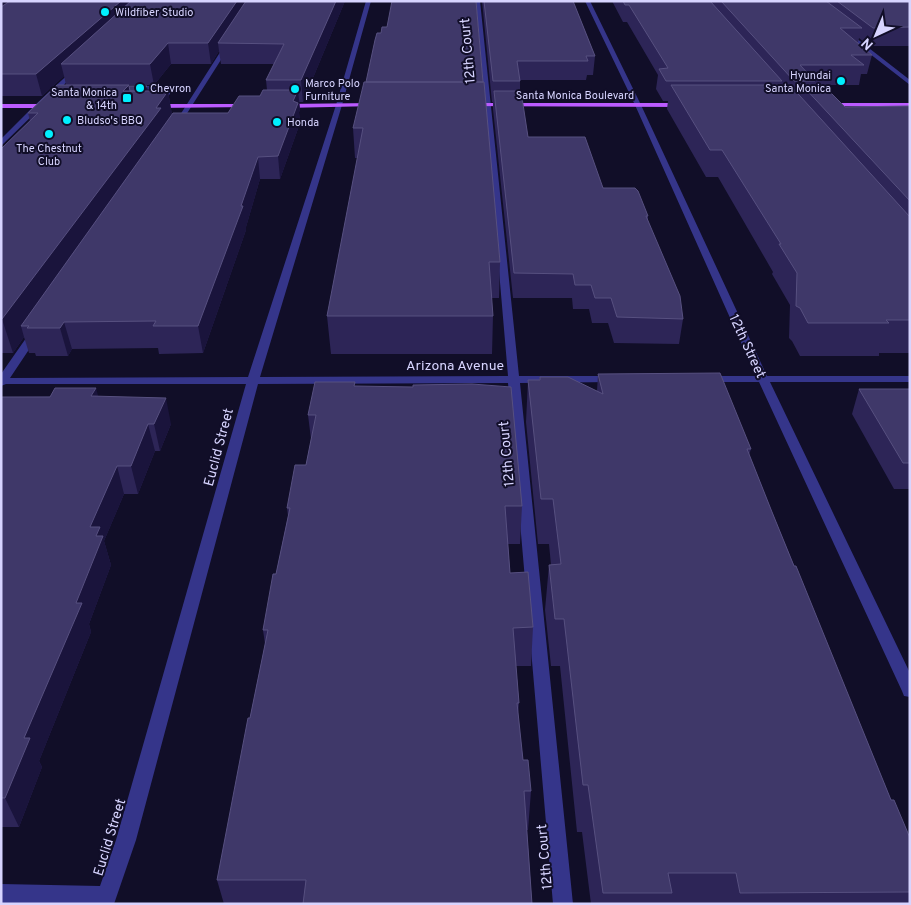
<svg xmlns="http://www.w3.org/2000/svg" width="911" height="905" font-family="Overpass,sans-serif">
	<rect width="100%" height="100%" fill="#110e28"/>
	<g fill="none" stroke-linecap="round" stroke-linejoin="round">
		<path fill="#35358a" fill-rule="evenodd" d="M366 1H371L342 105 260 377 508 376 476 1H480L519 376H614L620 379 614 382 520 383 573 904H553L508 383 258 384 136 840 114 904H1V884L100 886 116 840 246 384H6L1 386V374L31 331 35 330 40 333 10 378 248 377 336 105Z
			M585 1H590L641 105 767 376H910V382H770L910 673V697L904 696 902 691 759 382H706L700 379 706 376H756L635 105Z
			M843 31H847L910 80V85L843 33Z
			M226 43 231 44 179 126 174 127 173 126Z
			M75 68 80 69 1 146V139L35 105Z
			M131 86H170L173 88 163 106 160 108 157 106 166 90 129 89V87Z"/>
		<path fill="#bb5bff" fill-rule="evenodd" d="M374 103 377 105 376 106 284 108 281 106 284 104Z
			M469 103H684L687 105 684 107 467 106 466 105Z
			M826 103H910V107L824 106V104Z
			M1 104H51L54 106 51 108H1Z
			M249 104 252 106 251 107 154 108 151 106 154 104Z"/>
	</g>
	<path fill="#2d2557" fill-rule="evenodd" d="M1 1H345L303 102H299L300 110 299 112 300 123 280 179H260L246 227V230L203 353 159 354 158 348 72 349 68 356H36L35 353H29L24 337 13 353H1V149L30 121 28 113 66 85 64 76 42 96H1ZM219 51 221 64H274L266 80 267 90 260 96 228 113 172 115 168 91H148L147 86H129V85H154L171 64H211Z
		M482 1H573L595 56 593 75H587L586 80H520V91L528 137 603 188 648 216V221L683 319 679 344 614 343 608 323H592L589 309H573L572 298H513L493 109V102H492Z
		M612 1H910V46H869L859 38 858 43 872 55 867 74H861L859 85H814L845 107 910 106V353H879V356H800L792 341 789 338 790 305 772 274 773 272 718 177H706L667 109 668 101H663L656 89 658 75 627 22H623Z
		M483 82 500 262 499 298H491L493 316 492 354H331L327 316 358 158H355L353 128Z
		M598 374 751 449 749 455 772 512 891 800 910 838V904H591L582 832H577L560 666H551L545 610 549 565H551L549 544H538L526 422 528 380H539L540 377 597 391Z
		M355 386 522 506 520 544H508L510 573 533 627 531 666H516L519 703 518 714 523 760 531 791 528 830H527L532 904H224L217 880 265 644 263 630 276 574 288 516 287 508 306 465 311 439 308 415Z
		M859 389H910V489H894L852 414Z
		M98 396 171 424 160 451H155L138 494H124L104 541 111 565 89 624 91 632 39 761 42 767 19 827H1V397Z"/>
	<path fill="#1a143c" d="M1 1H28L1 21Z
		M121 1H145L61 64 64 76 42 96 36 74Z
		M237 1H252L218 43 219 51 211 64 208 43Z
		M336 1H345L303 102 301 80Z
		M168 43 171 64 154 85 150 64Z
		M129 85 134 110 123 91Z
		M147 86 148 92 139 96Z
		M298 90 300 110 299 112 300 123 280 179 278 156 293 101Z
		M168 91 172 116 29 326H21L24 337 13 353 2 319Z
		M258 157 260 179 246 227V230L203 353 198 326 241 206Z
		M64 322 72 349 68 356 60 328Z
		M96 388 103 414 91 396Z
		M166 398 171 424 160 451 154 424Z
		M148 424 155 451 138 494 131 466Z
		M117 466 124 494 104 541 111 565 89 624 91 632 39 761 42 767 19 827 5 798 24 738 76 603 90 527Z"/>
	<path fill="#3f3869" stroke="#575080" d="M10 1H121L36 74H1V7Z
		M131 1H237L208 43H168L150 64H61Z
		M246 1H336L301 80H266L284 44 218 43Z
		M392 1H476L483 82H366L375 40 377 33H381L382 27H387Z
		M484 1H573L595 56H586L588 61H517L520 81H493Z
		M623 1H710L782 81H666L659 69 668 68 629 5H625Z
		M721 1H826L862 28H840L872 55H851L864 65H800L815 81H794Z
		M837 1H910V27L873 28Z
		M364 82H484L500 262H489L493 316H327L363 128H353Z
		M57 85H129L123 91H168L156 108H161L2 319H1V149L38 113H28Z
		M671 85H790L910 217V320H886L889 323H808L800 308 796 306 797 273 779 244H781L722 150H710Z
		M802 85H823L845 107 910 106V201Z
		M129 86H147L143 91H130Z
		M263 90H298L293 101 298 103 278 156 258 157 241 206H243L198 326H153L156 321 64 322 60 328H27L29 326H21L173 113H228L239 96H260Z
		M494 91H521L528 137H585L603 188H635L638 191 648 216H646L680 296 683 319 617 317 611 298H595L591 285H575L573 274 514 273Z
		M720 373 751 449H747L772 512 794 566H796L891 800H894L910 838V892L740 893 736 873H668L672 893H603L588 785H583L564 619H555L549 565 561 564 553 499H541L528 380H540V377H568L603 394 598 374Z
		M315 382H355L354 386 413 387V385L472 384 511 387 522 506H505L510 573 528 572 533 627 513 628 519 703H517L523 760H528L531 791H524L532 904H303L306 880H217L248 718H250L268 630H263L273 574H276L290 508H287L295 465H306L316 415H308Z
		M55 388H96L91 396 166 398 154 424H148L131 466H117L90 527H100L96 536H103L76 603H82L24 738H30L5 798H1V397H50Z
		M859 389H910V463H903Z"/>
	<g fill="#00f0ff" stroke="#110e28" stroke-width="2">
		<circle cx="105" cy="12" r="5"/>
		<circle cx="841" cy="81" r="5"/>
		<circle cx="140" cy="88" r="5"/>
		<circle cx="295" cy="89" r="5"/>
		<rect x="122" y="93" width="10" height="10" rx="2.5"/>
		<circle cx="67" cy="120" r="5"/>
		<circle cx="277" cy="122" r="5"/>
		<circle cx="49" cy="134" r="5"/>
	</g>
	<g text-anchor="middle" stroke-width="4" stroke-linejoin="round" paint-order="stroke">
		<g font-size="11" fill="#d7d4ff" stroke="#110e28" text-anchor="start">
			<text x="115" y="16">Wildfiber Studio</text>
			<text x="831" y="79" text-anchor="end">Hyundai<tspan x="831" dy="13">Santa Monica</tspan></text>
			<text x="305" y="87">Marco Polo<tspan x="305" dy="13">Furniture</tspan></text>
			<text x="150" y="92">Chevron</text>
			<text x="117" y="96" text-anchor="end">Santa Monica<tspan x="117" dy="13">&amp; 14th</tspan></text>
			<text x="77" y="124">Bludso's BBQ</text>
			<text x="287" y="126">Honda</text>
			<text x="49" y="152" text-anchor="middle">The Chestnut<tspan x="49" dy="13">Club</tspan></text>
		</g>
		<g font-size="11" fill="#d7d4ff" stroke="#110e28">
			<text x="575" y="99">Santa Monica Boulevard</text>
		</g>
		<g font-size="14" fill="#d7d4ff" stroke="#110e28">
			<text transform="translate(467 51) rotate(-95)" y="5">12th Court</text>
			<text transform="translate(748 346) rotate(65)" y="5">12th Street</text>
			<text x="455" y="370">Arizona Avenue</text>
			<text transform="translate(218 447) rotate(-75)" y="5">Euclid Street</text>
			<text transform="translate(506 454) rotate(-95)" y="5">12th Court</text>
			<text transform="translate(109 837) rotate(-73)" y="5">Euclid Street</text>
			<text transform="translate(544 857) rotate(-95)" y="5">12th Court</text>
		</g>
	</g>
	<rect width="911" height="905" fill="none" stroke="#d7d4ff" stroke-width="5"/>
	<g transform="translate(876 35) rotate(224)" stroke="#110e28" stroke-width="4" paint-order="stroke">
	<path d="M0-4L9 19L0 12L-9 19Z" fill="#d7d4ff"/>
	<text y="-8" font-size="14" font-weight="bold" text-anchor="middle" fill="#d7d4ff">N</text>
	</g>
</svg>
